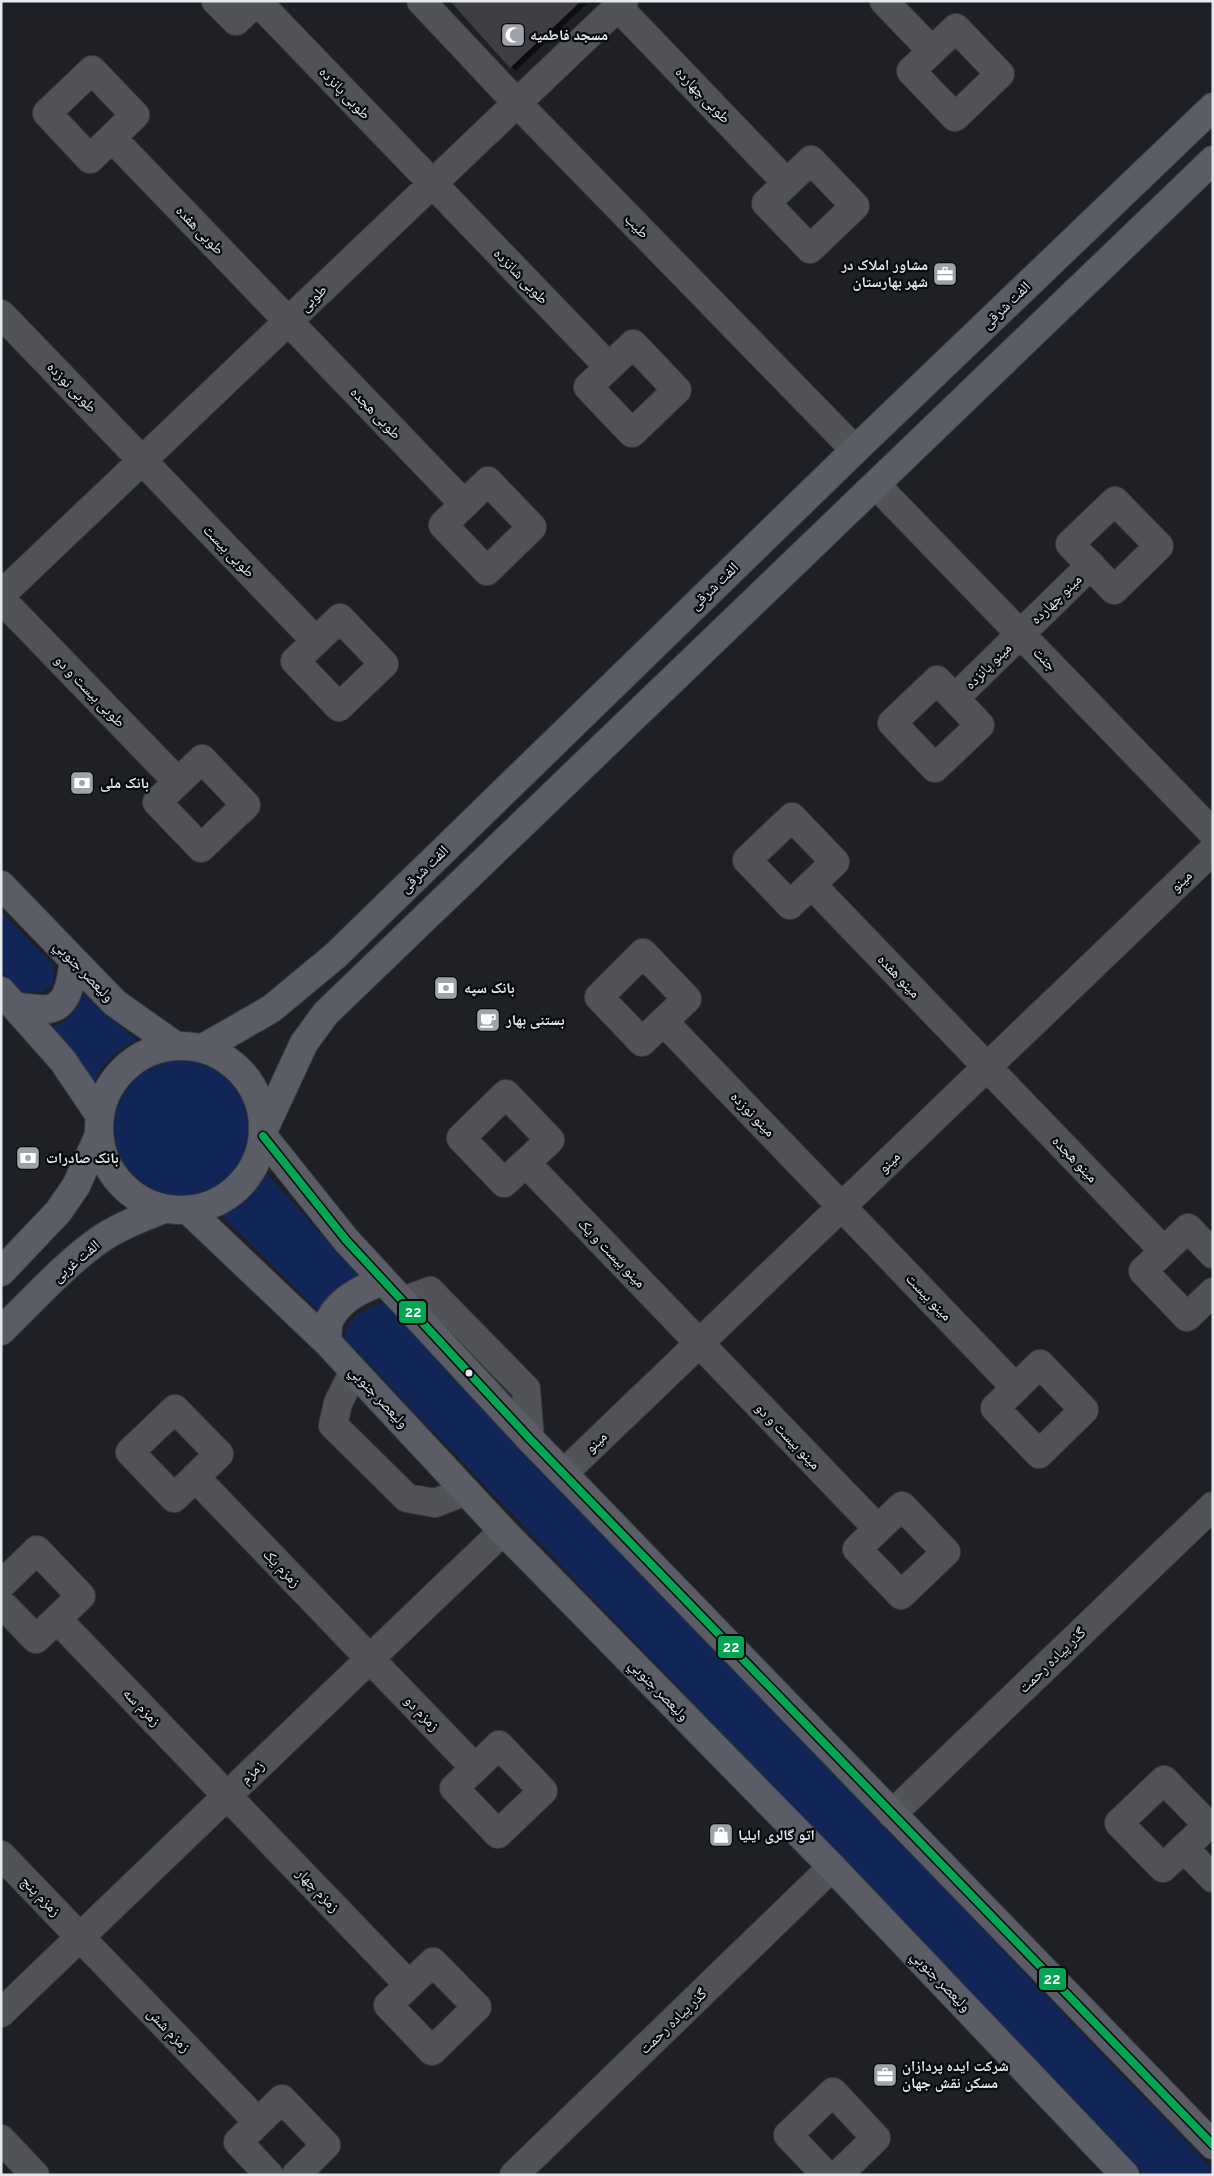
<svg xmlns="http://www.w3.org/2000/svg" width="1214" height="2176" font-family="Overpass,'Noto Naskh Arabic',sans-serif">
	<defs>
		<filter id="shadow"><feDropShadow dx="5.5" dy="3" stdDeviation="0" flood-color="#0009"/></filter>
	</defs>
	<rect width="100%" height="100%" fill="#1e2026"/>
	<path fill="#112657" d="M1 911 53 965V984L41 992 23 993 1 970Z
		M83 993 137 1040C114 1051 107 1060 93 1081L51 1027C70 1020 75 1011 83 993Z
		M114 1128a67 67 0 1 1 134 0a67 67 0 1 1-134 0Z
		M262 1168 363 1281 323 1315 219 1213C242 1204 255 1192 262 1168Z
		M384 1303 1213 2170V2175H1144L344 1338C351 1314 360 1310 384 1303Z"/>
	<path fill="#3c3e42" filter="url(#shadow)" d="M450 1H581L510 68Z"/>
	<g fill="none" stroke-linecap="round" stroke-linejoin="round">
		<defs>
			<path id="minor" d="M216 1 236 21 257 1
				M257 1 609 367
				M421 1 517 103 855 450
				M884 1 932 51
				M618 7 787 183
				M956 28 1000 74 955 117 911 71Z
				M92 70 135 115 90 159 47 113Z
				M112 138 464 504
				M811 160 855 206 810 249 766 203Z
				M1 314 316 641
				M633 344 677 390 632 433 588 387Z
				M488 481 532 527 487 571 443 525Z
				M876 485 1213 833
				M1115 501 1159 546 1114 590 1070 544Z
				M1 595 624 1
				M1 599 178 782
				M340 618 384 664 339 707 295 661Z
				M937 680 980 725 935 768 892 723Z
				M955 698 1091 565
				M202 759 246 805 201 848 157 802Z
				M792 817 835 862 790 905 747 860Z
				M812 885 1164 1251
				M643 953 687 999 642 1042 599 997Z
				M664 1022 1016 1388
				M506 1094 550 1140 504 1183 461 1138Z
				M526 1163 878 1529
				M1213 1254 1188 1228 1143 1271 1187 1317 1213 1292
				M403 1301 430 1291 526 1389 530 1439
				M1040 1364 1084 1410 1039 1454 995 1408Z
				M354 1371 338 1403 333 1425 407 1498 435 1503 466 1491
				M175 1409 219 1454 174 1498 130 1452Z
				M564 1473 1213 850
				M195 1477 475 1768
				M902 1506 946 1552 901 1595 857 1549Z
				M1 1585 37 1550 81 1596 36 1639 1 1603
				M57 1619 409 1985
				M499 1745 543 1791 498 1834 454 1788Z
				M1164 1780 1208 1825 1163 1868 1119 1823Z
				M892 1814 1213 1506
				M1184 1848 1213 1878
				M1 1855 258 2122
				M433 1962 477 2007 432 2051 388 2005Z
				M1 2013 503 1531
				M1 2139 35 2175
				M269 2175 238 2142 282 2099 326 2145 296 2175
				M514 2175 832 1867
				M826 2175 788 2135 833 2092 876 2138 838 2175"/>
			<path id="major" d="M1 885 115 1003 176 1046
				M1 991 63 1061 100 1116
				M16 1007C26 1007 38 1010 48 1009 70 1006 71 977 74 961
				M99 1128a82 82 0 1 1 164 0a82 82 0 1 1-164 0Z
				M203 1048 271 1009 335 956 855 450 1213 107
				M264 1129 304 1043 326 1013 1213 160
				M263 1136 346 1240 530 1439 1213 2145
				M188 1210 327 1342 503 1531 832 1867 1125 2175
				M1 1272 58 1212 76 1186 99 1135
				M1 1331C33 1300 63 1266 99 1240 119 1226 142 1218 164 1209
				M327 1342C328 1335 327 1325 330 1319 341 1298 363 1288 384 1281"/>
		</defs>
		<use href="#minor" stroke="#393a3f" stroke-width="30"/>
		<use href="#major" stroke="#393a3f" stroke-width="30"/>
		<use href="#minor" stroke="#515356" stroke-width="28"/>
		<use href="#major" stroke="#5a5d65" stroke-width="28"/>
		<defs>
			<path id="bus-1" d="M263 1136 346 1240 530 1439 1213 2145"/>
		</defs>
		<use href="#bus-1" stroke="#07090d" stroke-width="11"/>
		<use href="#bus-1" stroke="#00a651" stroke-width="8"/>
	</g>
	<defs>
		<symbol id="mosque-square" viewBox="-11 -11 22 22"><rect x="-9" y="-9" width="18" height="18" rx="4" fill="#9fa3a9" stroke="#07090d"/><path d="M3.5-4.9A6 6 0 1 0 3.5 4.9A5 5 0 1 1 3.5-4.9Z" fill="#fff"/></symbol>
		<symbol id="office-square" viewBox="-11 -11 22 22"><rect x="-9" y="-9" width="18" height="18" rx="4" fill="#9fa3a9" stroke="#07090d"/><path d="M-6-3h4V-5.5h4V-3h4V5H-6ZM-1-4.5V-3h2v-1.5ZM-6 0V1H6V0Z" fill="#fff"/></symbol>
		<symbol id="bank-square" viewBox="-11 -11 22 22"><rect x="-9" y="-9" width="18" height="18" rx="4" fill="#9fa3a9" stroke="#07090d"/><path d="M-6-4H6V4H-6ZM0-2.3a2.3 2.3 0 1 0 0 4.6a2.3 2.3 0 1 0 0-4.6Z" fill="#fff"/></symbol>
		<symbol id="cafe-square" viewBox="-11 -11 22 22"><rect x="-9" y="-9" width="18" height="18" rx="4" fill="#9fa3a9" stroke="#07090d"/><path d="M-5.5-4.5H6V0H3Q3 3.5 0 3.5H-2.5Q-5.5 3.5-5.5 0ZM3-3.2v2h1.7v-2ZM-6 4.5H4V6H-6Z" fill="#fff"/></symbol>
		<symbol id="shop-square" viewBox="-11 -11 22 22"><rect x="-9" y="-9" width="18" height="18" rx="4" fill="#9fa3a9" stroke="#07090d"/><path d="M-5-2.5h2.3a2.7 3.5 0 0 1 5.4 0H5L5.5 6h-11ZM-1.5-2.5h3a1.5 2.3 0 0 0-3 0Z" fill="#fff"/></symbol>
	</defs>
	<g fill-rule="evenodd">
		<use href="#mosque-square" x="499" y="21" width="28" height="28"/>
		<use href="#office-square" x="931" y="260" width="28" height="28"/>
		<use href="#bank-square" x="68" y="769" width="28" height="28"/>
		<use href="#bank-square" x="432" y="974" width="28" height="28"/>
		<use href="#cafe-square" x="474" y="1006" width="28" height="28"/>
		<use href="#bank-square" x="14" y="1144" width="28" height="28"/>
		<use href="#shop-square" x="707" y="1821" width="28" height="28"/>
		<use href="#office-square" x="871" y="2061" width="28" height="28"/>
	</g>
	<circle fill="#e5e9f0" stroke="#07090d" stroke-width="2" cx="469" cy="1373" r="4.5"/>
	<g text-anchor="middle" stroke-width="4.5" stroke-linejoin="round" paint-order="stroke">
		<g font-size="15" font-weight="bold" fill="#e5e9f0" stroke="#07090d" text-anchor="start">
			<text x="530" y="40">مسجد فاطمیه</text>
			<text x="928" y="270" text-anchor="end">مشاور املاک در<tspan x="928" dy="17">شهر بهارستان</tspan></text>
			<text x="100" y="788">بانک ملی</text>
			<text x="464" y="993">بانک سپه</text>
			<text x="506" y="1025">بستنی بهار</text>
			<text x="46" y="1163">بانک صادرات</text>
			<text x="738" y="1840">اتو گالری ایلیا</text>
			<text x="902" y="2071">شرکت ایده پردازان<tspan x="902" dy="17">مسکن نقش جهان</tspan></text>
		</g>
		<g font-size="15" fill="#e5e9f0" stroke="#07090d">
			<text transform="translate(345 93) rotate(46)" y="5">طوبی پانزده</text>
			<text transform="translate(703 95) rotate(46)" y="5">طوبی چهارده</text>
			<text transform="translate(637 226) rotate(46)" y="5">طیب</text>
			<text transform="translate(200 230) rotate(46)" y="5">طوبی هفده</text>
			<text transform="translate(521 276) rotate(46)" y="5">طوبی شانزده</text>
			<text transform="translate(313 298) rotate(-44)" y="5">طوبی</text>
			<text transform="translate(1006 305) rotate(-44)" y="5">الفت شرقی</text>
			<text transform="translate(72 387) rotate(46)" y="5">طوبی نوزده</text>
			<text transform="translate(376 413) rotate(46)" y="5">طوبی هجده</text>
			<text transform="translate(229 551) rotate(46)" y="5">طوبی بیست</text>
			<text transform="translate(714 586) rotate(-44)" y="5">الفت شرقی</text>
			<text transform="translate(1056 599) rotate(-44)" y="5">مینو چهارده</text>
			<text transform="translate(1045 659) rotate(46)" y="5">جنت</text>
			<text transform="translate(988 666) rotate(-45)" y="5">مینو پانزده</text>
			<text transform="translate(90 691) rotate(46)" y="5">طوبی بیست و دو</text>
			<text transform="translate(424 869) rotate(-44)" y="5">الفت شرقی</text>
			<text transform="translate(1181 881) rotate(-44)" y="5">مینو</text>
			<text transform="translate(84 971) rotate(46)" y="5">وليعصر جنوبي</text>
			<text transform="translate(899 976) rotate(46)" y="5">مینو هفده</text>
			<text transform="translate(753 1114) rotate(46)" y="5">مینو نوزده</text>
			<text transform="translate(1075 1159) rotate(46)" y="5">مینو هجده</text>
			<text transform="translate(889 1162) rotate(-44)" y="5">مینو</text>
			<text transform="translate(612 1253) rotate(46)" y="5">مینو بیست و یک</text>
			<text transform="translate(76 1261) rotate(-40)" y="5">الفت غربی</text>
			<text transform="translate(929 1297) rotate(46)" y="5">مینو بیست</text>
			<text transform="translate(379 1397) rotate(47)" y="5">وليعصر جنوبي</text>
			<text transform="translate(788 1436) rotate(46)" y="5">مینو بیست و دو</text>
			<text transform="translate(596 1442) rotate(-44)" y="5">مینو</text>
			<text transform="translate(282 1568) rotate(46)" y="5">زمزم یک</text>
			<text transform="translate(1052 1660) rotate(-44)" y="5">گذر پیاده رحمت</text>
			<text transform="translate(659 1690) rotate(46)" y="5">وليعصر جنوبي</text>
			<text transform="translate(142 1707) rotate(46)" y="5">زمزم سه</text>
			<text transform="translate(422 1713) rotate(46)" y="5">زمزم دو</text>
			<text transform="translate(252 1772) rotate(-44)" y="5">زمزم</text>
			<text transform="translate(318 1890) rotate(46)" y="5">زمزم چهار</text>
			<text transform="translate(41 1896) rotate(46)" y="5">زمزم پنج</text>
			<text transform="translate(941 1981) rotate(46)" y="5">وليعصر جنوبي</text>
			<text transform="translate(673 2021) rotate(-44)" y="5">گذر پیاده رحمت</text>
			<text transform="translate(169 2030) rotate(46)" y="5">زمزم شش</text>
		</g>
	</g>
	<g stroke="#07090d" stroke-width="2">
		<rect x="398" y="1300" width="29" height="24" rx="5" fill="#00a651"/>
		<rect x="717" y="1635" width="28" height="24" rx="5" fill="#00a651"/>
		<rect x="1038" y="1967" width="29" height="24" rx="5" fill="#00a651"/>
	</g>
	<g font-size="14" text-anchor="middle" font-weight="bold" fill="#fff">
		<text x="413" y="1317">22</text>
		<text x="731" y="1652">22</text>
		<text x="1052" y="1984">22</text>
	</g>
	<rect width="1214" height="2176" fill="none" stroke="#e5e9f0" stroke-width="5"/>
</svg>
